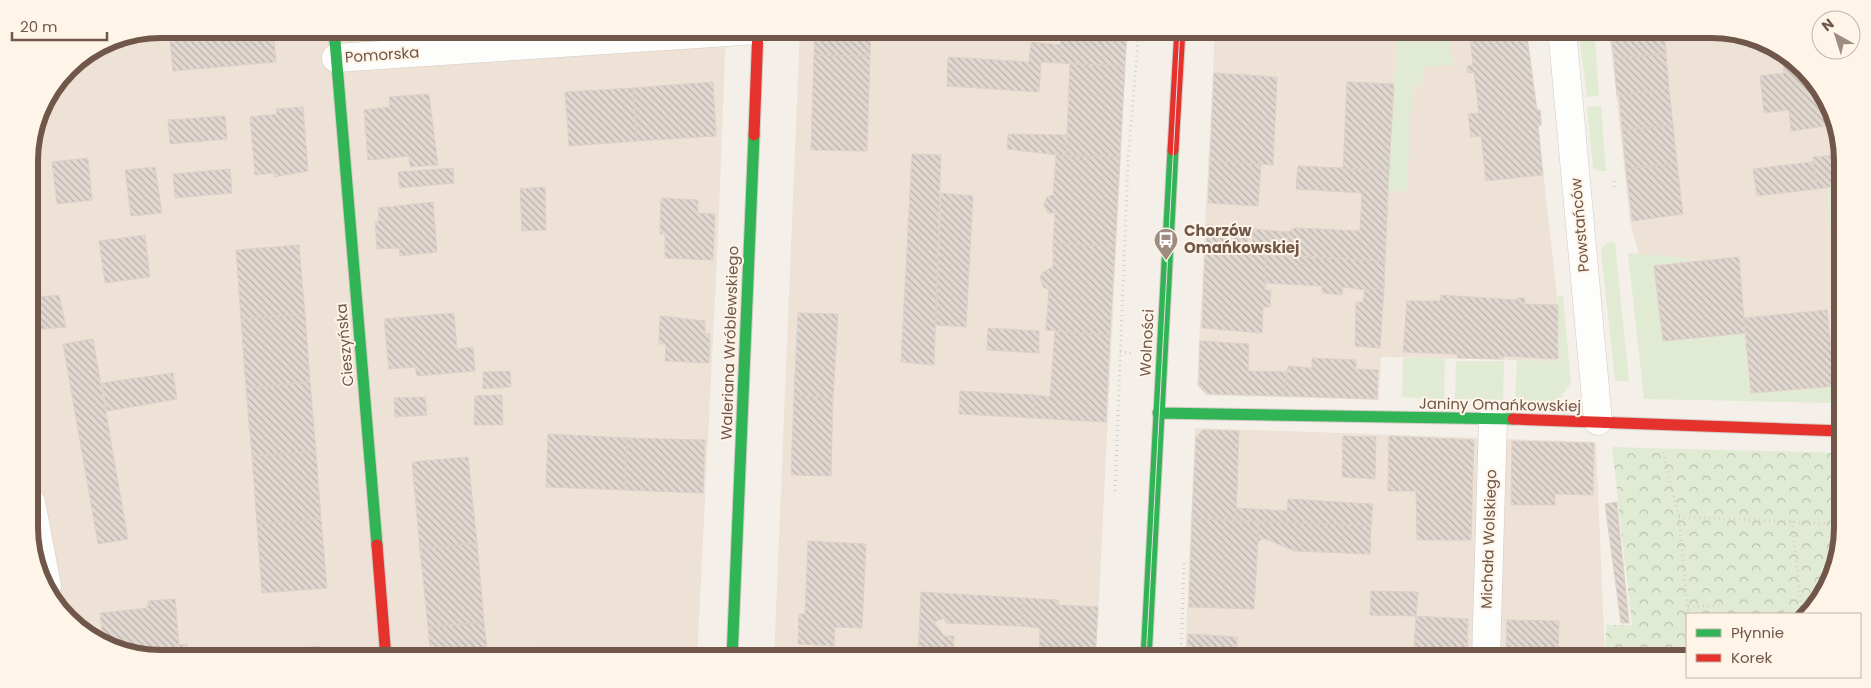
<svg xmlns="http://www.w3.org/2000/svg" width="1871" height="688" font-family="Poppins,sans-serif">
	<defs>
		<pattern id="park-crowns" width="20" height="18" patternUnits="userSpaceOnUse" patternTransform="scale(1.25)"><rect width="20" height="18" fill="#e1ebd3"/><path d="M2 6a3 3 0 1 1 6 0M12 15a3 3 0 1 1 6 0" fill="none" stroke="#bbc1ad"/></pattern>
		<pattern id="building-back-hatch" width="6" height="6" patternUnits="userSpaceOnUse" patternTransform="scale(1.25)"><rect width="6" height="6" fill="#e0d7d0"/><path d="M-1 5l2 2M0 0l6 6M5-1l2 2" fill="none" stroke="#bab1ab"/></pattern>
	</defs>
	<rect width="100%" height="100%" fill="#f4efe8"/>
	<path fill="#ede2d5" d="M160 29H726L718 238 697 659H160L118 652 61 614 55 602 31 448 29 151 42 102 73 62 110 39Z
		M800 29H1127L1096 659H774Z
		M1215 29H1526L1537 109H1541L1542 126H1538L1558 305V361L1381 357 1379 400 1206 395 1197 385Z
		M1609 29H1711L1753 36 1810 74 1841 143 1842 403 1751 401 1743 335 1662 342 1630 221Z
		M1195 428 1596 442 1605 659H1185Z"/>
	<path fill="#e1ebd3" d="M1397 29H1449L1453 66H1423L1422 85 1412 86 1407 190 1388 193Z
		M1580 41H1595L1599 96 1587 97Z
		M1601 106 1606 171H1599L1593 168 1587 107Z
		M1841 188 1842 327 1839 299 1836 298 1827 190Z
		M1608 242 1615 243 1629 381H1615L1601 249Z
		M1628 253 1690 258 1692 261 1654 265 1663 342 1744 334 1750 394 1835 387V403L1644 399Z
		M1558 296H1563L1571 383 1556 403 1515 401 1517 360 1559 361Z
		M1403 358H1445L1444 400 1402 397Z
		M1456 361H1504L1503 400 1455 399Z"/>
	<path fill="url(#park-crowns)" d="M1612 447 1842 453V528L1835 570 1804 614H1687V659H1606V625H1632Z"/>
	<path fill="url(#building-back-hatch)" stroke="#ddd2ca" d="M169 29H273L276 62 173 71Z
		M815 29H871L870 56 814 55Z
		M1061 29H1127L1125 66 1060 63Z
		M1469 29H1526L1537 111 1540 110 1541 125H1538L1543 175 1486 181 1481 136 1471 137 1468 114 1479 113 1474 72 1468 73 1467 66 1473 65Z
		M1610 29H1664L1666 53 1614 59Z
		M1031 42 1061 45 1060 63 1041 62 1039 92 947 86 948 57 1029 62Z
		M1666 53 1669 89 1617 95 1614 59Z
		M814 55 870 56 867 151 811 150Z
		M1783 55 1810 74 1833 125 1791 131 1789 110 1764 113 1760 76 1784 73Z
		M1070 64 1125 66 1120 157 1066 156Z
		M1214 73 1277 77 1273 165 1210 161Z
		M713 82 716 136 637 141 633 88Z
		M1347 82 1394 84 1389 170 1343 169Z
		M633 88 637 141 569 146 565 92Z
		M1669 89 1673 125 1622 130 1619 95Z
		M429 94 438 165 410 167 409 156 368 160 364 110 390 107 389 97Z
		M303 107 308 171 274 177V173L255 175 250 117 277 114 276 109Z
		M225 116 227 139 170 144 168 120Z
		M1673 125 1677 163 1626 169 1622 130Z
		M1008 134 1066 135V156L1007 149Z
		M912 154 941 155 934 365 901 362Z
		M1056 155 1120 157 1115 247 1053 243 1055 213H1048L1044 205 1047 197 1053 195Z
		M1841 155V185L1817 189 1813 157Z
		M88 158 92 200 57 204 52 162Z
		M1210 161 1261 164 1258 206 1208 203Z
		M1813 162 1817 189 1757 196 1753 169Z
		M1677 163 1683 214 1632 221 1626 169Z
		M1298 166 1389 170 1385 261 1287 255 1288 232 1295 228 1360 231 1362 193 1296 189Z
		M155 167 162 213 131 216 125 170Z
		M453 168 454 183 400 188 398 172Z
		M230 169 232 193 175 198 173 174Z
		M545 187 546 230 522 231 520 189Z
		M941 193 973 196 966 327 936 325Z
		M661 198 698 200V213L715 214 713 260 665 258V234H660Z
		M433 202 437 252 400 256 399 248 377 249 375 221H379L378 208Z
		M1207 225 1226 226 1225 251 1206 250Z
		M1230 226 1249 227 1247 251 1228 249Z
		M1253 229 1288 232 1287 255 1252 254Z
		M145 235 150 277 105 283 99 241Z
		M1053 243 1115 247 1110 335 1046 330 1049 290 1043 287 1040 278 1042 273 1053 267Z
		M299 245 305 314 241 319 236 250Z
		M1205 252 1266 255 1265 290H1271L1270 307H1263L1262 333 1202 328Z
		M1266 255 1385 261 1384 288 1365 290 1343 287 1342 295 1322 293V286L1265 283Z
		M1739 257 1745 333 1663 341 1654 266Z
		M1384 288 1380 348 1355 346 1356 302H1363L1365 290Z
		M59 295 66 327 30 330V298Z
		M1441 295 1517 300V298H1525L1524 304 1558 305V359L1503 356V359L1458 358 1457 354 1403 352 1407 301H1440Z
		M1827 310 1835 386 1751 393 1744 318Z
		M454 313 457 349 473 347 475 371 417 376 415 367 389 369 384 319Z
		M798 313 838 314 833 398 794 395Z
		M305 314 310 382 246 388 241 319Z
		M660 316 705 321V334H710L709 363 665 361 666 344H659Z
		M988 328 1039 331V353L987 350Z
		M1055 331 1110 335 1106 422 1034 418 1035 395 1050 397Z
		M93 339 128 539 98 544 63 344Z
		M1200 341 1249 344 1248 371 1288 372 1284 396 1207 394 1199 386Z
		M1312 358 1356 360V369L1378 370 1377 399 1284 396 1288 366 1312 368Z
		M510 371 511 387 483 389V372Z
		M173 373 177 399 107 411 102 383Z
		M310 382 316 451 252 456 246 388Z
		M960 391 1035 395 1034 418 959 414Z
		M502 395 503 425H474L475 396Z
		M794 395 833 398 831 476 791 475Z
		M425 397 427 415 395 417 394 398Z
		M1203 430 1239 431 1236 521 1192 518 1196 437Z
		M548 434 627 438 625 490 546 487Z
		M1343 436 1376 437 1375 479 1342 477Z
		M1389 436 1474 440 1471 540H1417L1416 491H1388Z
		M627 438 705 440 703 493 625 490Z
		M1512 441 1594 443 1593 495 1555 494V505H1511Z
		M316 451 321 519 257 524 252 456Z
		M468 457 477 543 420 549 412 462Z
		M1288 499 1373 504 1371 526 1236 521V508L1287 511Z
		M1617 502 1618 515 1629 623H1621L1605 504Z
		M1192 518 1259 521 1254 609 1189 607Z
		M321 519 327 588 262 593 257 524Z
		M1259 521 1371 526 1370 554 1295 551 1263 538 1257 543Z
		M808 541 866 544 862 628 835 627 834 646 798 644 799 614H805Z
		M477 543 484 622 428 627 420 549Z
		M1371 591 1418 592 1416 616 1370 615Z
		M921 592 1022 598 1021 626 946 623 944 618 934 622 944 636H954L953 653H948L947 659H918Z
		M1022 598 1058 600 1059 605 1098 607 1095 659H1039L1040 628 1021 626Z
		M175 599 179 645 187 644 189 659H160L118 652 112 648 111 638 103 639 100 613 148 608V601Z
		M1416 616 1468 619 1467 659H1413Z
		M1507 620 1559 621 1558 655H1569V659H1506Z
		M484 622 488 659H431L428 627Z
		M1188 634 1237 637 1236 659H1187Z
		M319 646 320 655 348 652 349 659H269V651Z
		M539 647 612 649V659H539Z
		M612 649 696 653 695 659H612Z"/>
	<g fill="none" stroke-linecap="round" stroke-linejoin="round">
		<defs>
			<path id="street" d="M1562 29 1598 421
				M336 58 758 30
				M31 502 47 586
				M1486 659 1493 419"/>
			<path id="fast" d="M334 29 377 545
				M1158 413 1513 419
				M732 659 754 135
				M1146 659 1173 150"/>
			<path id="jam" d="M754 135 758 29
				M1173 150 1180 29
				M1513 419 1842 431
				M377 545 386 659"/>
		</defs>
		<use href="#street" stroke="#d3ccc6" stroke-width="29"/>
		<use href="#fast" stroke="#d3ccc4" stroke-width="13"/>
		<use href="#jam" stroke="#d3ccc4" stroke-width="13"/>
		<path stroke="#d5cfca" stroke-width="3" stroke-dasharray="1 4" stroke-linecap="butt" d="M1614 181V189
			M1120 352 1133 353
			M1663 452 1679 517 1688 614
			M1115 491 1128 160 1139 29
			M1679 517 1842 524
			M1792 521 1802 614
			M1688 607 1722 605
			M1181 659 1184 562"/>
		<use href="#street" stroke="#fdfdfc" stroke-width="28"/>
		<use href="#fast" stroke="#30b455" stroke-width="11"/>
		<use href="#jam" stroke="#e5322d" stroke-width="11"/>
		<path stroke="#e4e1e4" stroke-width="1" d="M1146 659 1180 29"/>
	</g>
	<defs>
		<symbol id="bus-pin" viewBox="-11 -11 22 30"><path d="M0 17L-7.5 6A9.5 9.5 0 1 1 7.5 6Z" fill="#9e8c81" stroke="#fef4e7"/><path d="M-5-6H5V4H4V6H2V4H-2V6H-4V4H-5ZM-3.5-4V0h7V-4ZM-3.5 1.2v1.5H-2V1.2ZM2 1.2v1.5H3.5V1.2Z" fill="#fff"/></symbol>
	</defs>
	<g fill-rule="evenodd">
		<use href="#bus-pin" x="1152" y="226" width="28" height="38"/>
	</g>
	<g text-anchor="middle" stroke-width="4" stroke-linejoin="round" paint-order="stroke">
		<g font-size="15" fill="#70574a" stroke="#fef4e7">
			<text transform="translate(382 55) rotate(-4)" y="5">Pomorska</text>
			<text transform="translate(1580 225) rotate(-95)" y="5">Powstańców</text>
			<text transform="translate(730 343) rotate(-88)" y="5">Waleriana Wróblewskiego</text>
			<text transform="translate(1147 343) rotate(-87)" y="5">Wolności</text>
			<text transform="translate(345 345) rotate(-95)" y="5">Cieszyńska</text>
			<text transform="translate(1500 405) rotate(1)" y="5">Janiny Omańkowskiej</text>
			<text transform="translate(1489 539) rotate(-88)" y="5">Michała Wolskiego</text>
		</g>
		<g font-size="15" font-weight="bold" fill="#70574a" stroke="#fef4e7" text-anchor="start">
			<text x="1184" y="236">Chorzów<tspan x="1184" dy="17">Omańkowskiej</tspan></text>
		</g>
	</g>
	<path d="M0 0H1871V688H0ZM161 38H1711A123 123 0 0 1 1834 161V527A123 123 0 0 1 1711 650H161A123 123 0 0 1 38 527V161A123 123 0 0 1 161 38Z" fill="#fef4e7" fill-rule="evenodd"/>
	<path fill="none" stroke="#70574a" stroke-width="6" d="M161 38H1711A123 123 0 0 1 1834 161V527A123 123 0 0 1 1711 650H161A123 123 0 0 1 38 527V161A123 123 0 0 1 161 38Z"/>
	<rect x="1686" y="613" width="175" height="65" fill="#fef4e7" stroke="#c5b5a8"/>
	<rect x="1696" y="629" width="25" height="8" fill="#30b455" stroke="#c5b5a8"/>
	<text x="1731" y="638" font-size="15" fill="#70574a">Płynnie</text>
	<rect x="1696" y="654" width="25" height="8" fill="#e5322d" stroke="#c5b5a8"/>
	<text x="1731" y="663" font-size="15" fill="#70574a">Korek</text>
	<g transform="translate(1836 35) rotate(321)"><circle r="24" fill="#fef4e7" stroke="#c5b5a8"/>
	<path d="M0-4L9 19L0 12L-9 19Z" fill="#9e8c81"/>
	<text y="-8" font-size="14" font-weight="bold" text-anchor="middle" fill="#70574a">N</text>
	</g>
	<path d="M12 32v8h95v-8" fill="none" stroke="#70574a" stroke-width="2.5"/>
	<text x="20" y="32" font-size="15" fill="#70574a" stroke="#fef4e7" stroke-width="4" paint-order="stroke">20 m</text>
</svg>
